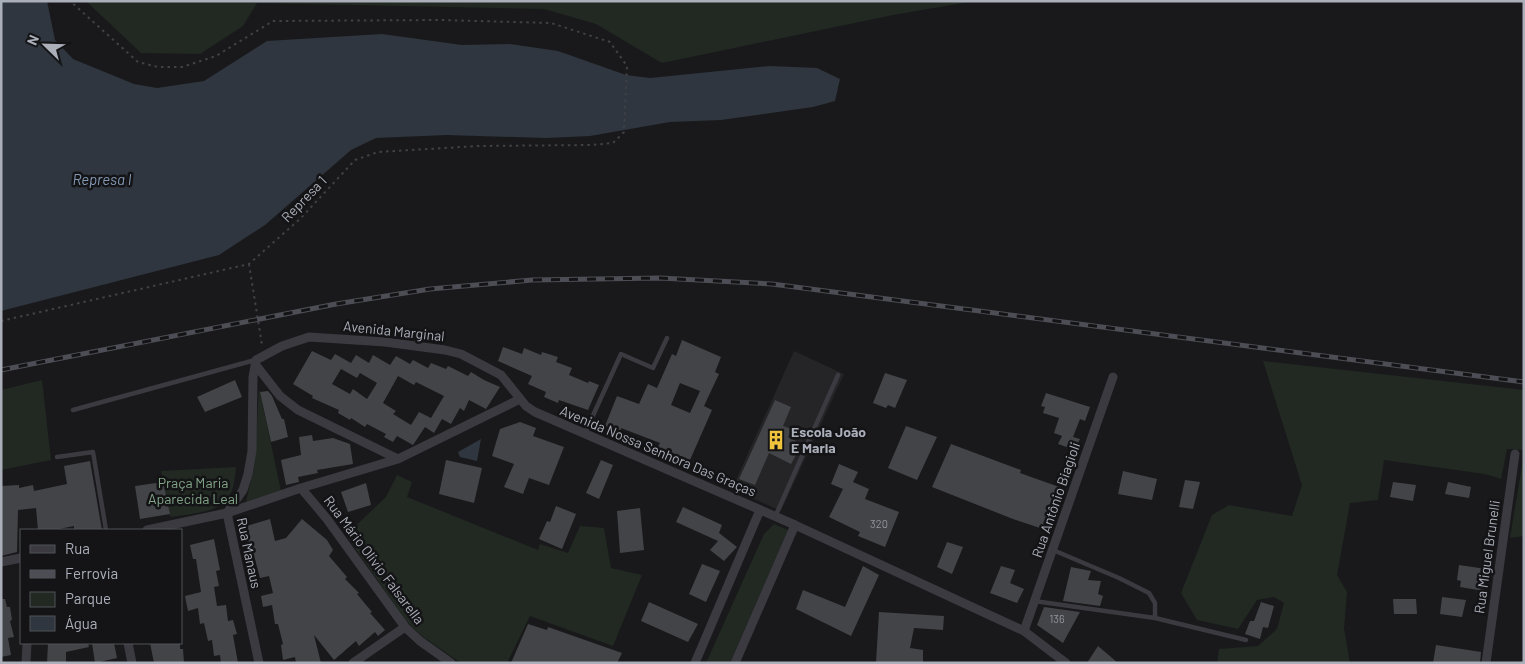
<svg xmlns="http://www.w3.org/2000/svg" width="1525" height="664" font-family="Barlow,sans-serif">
	<rect width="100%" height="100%" fill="#19191b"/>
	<path fill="#252528" d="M794 351 844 374 781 511 732 489Z"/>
	<path fill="#212922" d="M86 1H975L893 15 662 63 596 24 544 9 257 3 243 26 200 54 141 53Z
		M1263 361 1524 390V450L1507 449 1501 479 1485 474 1384 460 1378 500 1350 503 1337 575 1347 592 1344 628 1350 663H1217L1219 649 1258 646 1277 629 1284 603 1274 597 1257 600 1238 629 1197 620 1181 593 1212 515 1229 505 1292 516 1302 485Z
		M42 380 51 460 1 470V390Z
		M259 388 281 491 246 502 255 461Z
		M1524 454V536L1510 538Z
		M236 467C235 473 235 480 233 487 226 514 194 513 170 517L161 471Z
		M397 475 412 482 407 497 538 550 540 544 568 553 580 526 604 528 611 568 642 575 613 646 530 616 507 663H461L422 636 406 621 346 535 386 497Z
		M774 524 788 530 730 663H706L764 534Z"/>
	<path fill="#2f363f" d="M1 1H47L55 40 73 59 134 84 157 88 204 81 267 41 382 34 462 45 510 44 558 51 626 75 650 78 770 66 817 68 840 79 835 101 813 107 721 120 670 122 590 136 546 138 446 135 376 138 351 150 265 225 219 255 1 311Z
		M481 439 477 461 460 457 458 452Z"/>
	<path fill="#434448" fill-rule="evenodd" d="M682 340 721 357 715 372 719 374 704 406 712 410 690 460 658 447 660 443 621 428 620 432 605 426 617 396 639 404 648 384 657 388 672 354 676 356ZM680 383 700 391 690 413 671 405Z
		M503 347 522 354 524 348 541 355 542 352 558 357 556 362 572 368 569 375 588 383 589 381 599 385 588 410 559 400 558 403 544 397 546 392 528 384 532 376 498 361Z
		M312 351 331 360 335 354 351 363 356 355 369 363 373 355 390 365 396 356 410 364 413 360 428 368 431 363 446 369 448 366 468 376 471 372 484 380 500 387 486 409 469 400 464 411 460 408 451 424 442 419 434 433 425 427 413 445 397 436 393 442 384 437 386 434 367 424 365 427 351 418 350 420 338 413 339 410 312 398 313 396 293 384ZM341 369 357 378 360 373 377 383 367 399 353 389 350 394 332 384ZM398 376 414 385 416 382 444 396 431 418 419 412 411 425 393 414 396 411 383 403Z
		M885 373 907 380 895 408 888 405 886 408 873 403Z
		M235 380 242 397 205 412 197 397Z
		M268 391 272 396 282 419H284L288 437 271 442 260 392Z
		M1046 393 1090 407 1085 421 1080 419 1073 437 1080 439 1075 450 1058 444 1062 436 1054 433 1059 418 1043 413 1045 407 1041 406Z
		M775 400 791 407 783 426 792 429 788 437 802 444 791 464 769 453 755 485 739 479Z
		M520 422 536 428 533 436 564 447 549 485 529 478 523 494 504 487 514 464 492 456 500 429Z
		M906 426 937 437 917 480 888 468Z
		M312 435 313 441 333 438 350 444 353 464 317 470 318 473 298 477 299 482 286 485 281 460 301 455 299 437Z
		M951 444 1021 470 1020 473 1062 488 1043 529 1013 519 932 487Z
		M446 460 482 468 474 503 439 494Z
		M601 460 613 465 599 499 586 493Z
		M90 461 102 530H74V526L54 530H38L36 508 18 510 17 552 1 556V486L19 485V488L33 485 34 491 67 484 64 466Z
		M839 464 858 472 853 482 869 489 865 499 899 512 885 547 858 536 860 532 829 517 843 489 831 484Z
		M1123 471 1157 479 1152 500 1118 494Z
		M1185 480 1200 482 1193 509 1179 507Z
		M163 482 170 514 140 519 135 486Z
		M1393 482 1416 485 1413 501 1390 497Z
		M1448 482 1471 487 1469 498 1445 494Z
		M366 483 371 505 348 512 341 492Z
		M556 506 576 514 562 549 539 539 547 521 550 522Z
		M683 507 722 525 719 533 737 547 724 561 710 550 718 541 676 522Z
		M640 508 644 550 620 553 617 511Z
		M270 519 275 541 286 538 302 519 327 540 333 550 329 556 347 577 345 579 359 593 357 594 372 612 370 613 385 630 378 636 375 632 359 646 356 641 334 660 314 635 321 663H296L295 657 283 660 281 645 283 644 278 624H275L272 605 263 607 261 596 273 593 269 576 260 578 251 544 248 545 243 527Z
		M214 539 220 570 216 571 219 586 214 587 217 606 226 605 228 621 233 620 237 634 233 635 238 663H221L220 655 214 656 212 640 208 641 204 623 200 624 198 608 188 611 185 596 201 592 196 559H193L190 545Z
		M947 542 963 547 952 574 937 567Z
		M702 564 720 571 706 602 689 594Z
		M1459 565 1493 570 1491 579H1486L1484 591 1460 587 1461 581 1457 580Z
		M863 566 879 575 851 636 796 609 803 590 845 607Z
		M1001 566 1015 570 1010 583 1024 589 1017 603 990 593Z
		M1071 567 1091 571 1088 580 1101 581 1098 594 1103 596 1100 606 1063 601Z
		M1442 597 1466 600 1462 617 1440 614Z
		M1 599H5L7 607H10L12 620 10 621 14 637 8 638 11 655 1 657Z
		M1393 599H1416L1417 614H1394Z
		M649 602 698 624 688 642 641 621Z
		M1261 602 1274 606 1268 628 1263 627 1260 639 1245 634 1250 621H1254Z
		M1044 607 1080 612 1063 643 1037 625Z
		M879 612 944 616 943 630 914 628 910 648 923 650V663H876Z
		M528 624 547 630 548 627 622 653 617 663H511Z
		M48 643H88L89 647 66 652V662L47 663Z
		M92 643H114L117 658 95 663Z
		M150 643H180V649H183L184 663H154Z
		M1436 645 1481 652 1480 663H1433Z
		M1098 646 1118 663H1087Z"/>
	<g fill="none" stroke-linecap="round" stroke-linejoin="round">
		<path stroke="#404147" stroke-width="2" stroke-dasharray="2.5 4" stroke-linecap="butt" d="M249 264 262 345
			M1 321 249 264 301 218 355 160 378 152 478 146 591 145 613 143 624 132 627 66 610 42 551 23 440 20 273 21 216 56 182 67H158L138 62 70 1"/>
		<path stroke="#3a3a40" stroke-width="4.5" d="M73 410 255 360
			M585 433 621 354 653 368 667 338
			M57 457 93 452 106 530
			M775 517 838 375
			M1053 550 1119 578 1149 593 1155 603V618
			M1034 601 1155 618 1246 640"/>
		<path stroke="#3a3a40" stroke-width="9" d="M255 364 280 396 298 410 398 459
			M301 488 327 519 405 627 420 641 451 663
			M147 530 227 513 301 488 398 459 520 399
			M1 562 21 558
			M1024 631 1113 377
			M128 643 132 663
			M26 663 27 643
			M259 663 227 513 243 490 248 474 252 451 253 377 256 360 282 346 309 337 385 342 445 350 461 354 501 375 526 406 535 412 795 525 1024 631 1066 663
			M353 663 405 627
			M695 663 760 510
			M735 663 795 525
			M1486 663 1515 454"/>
		<defs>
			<path id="rail" d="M1 370 336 304 430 289 532 280 660 278 772 284 1524 382"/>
		</defs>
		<use href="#rail" stroke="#4d4e55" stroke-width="5"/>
		<use href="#rail" stroke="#141416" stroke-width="3" stroke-dasharray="9" stroke-linecap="butt"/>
	</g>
	<defs>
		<symbol id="building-bare" viewBox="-9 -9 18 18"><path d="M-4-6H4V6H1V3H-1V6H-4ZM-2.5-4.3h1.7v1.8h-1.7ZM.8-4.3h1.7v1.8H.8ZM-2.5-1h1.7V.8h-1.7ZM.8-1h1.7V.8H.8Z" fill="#f0c33c" stroke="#141416" stroke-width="2.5" paint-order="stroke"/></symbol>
	</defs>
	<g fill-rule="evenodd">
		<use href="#building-bare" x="762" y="426" width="28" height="28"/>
	</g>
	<g text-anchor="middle" stroke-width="5" stroke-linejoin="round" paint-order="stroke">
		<g font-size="11" fill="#91949e">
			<text x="879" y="528">320</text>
			<text x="1057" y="623">136</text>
		</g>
		<g font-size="14" fill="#abafba" stroke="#141416">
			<text transform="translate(304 199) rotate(-46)" y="5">Represa 1</text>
			<text transform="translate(394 331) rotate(6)" y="5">Avenida Marginal</text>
			<text transform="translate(658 451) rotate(23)" y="5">Avenida Nossa Senhora Das Graças</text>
			<text transform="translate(1056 500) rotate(-71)" y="5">Rua Antônio Biagioli</text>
			<text transform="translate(249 553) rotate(78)" y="5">Rua Manaus</text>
			<text transform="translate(1487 557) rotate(-82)" y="5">Rua Miguel Brunelli</text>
			<text transform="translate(374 560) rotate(53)" y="5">Rua Mário Olivio Falsarella</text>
		</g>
		<g font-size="14" font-weight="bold" fill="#abafba" stroke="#141416" text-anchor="start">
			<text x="791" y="437">Escola João<tspan x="791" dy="16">E Maria</tspan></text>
		</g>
		<g font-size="14" fill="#83a588" stroke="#141416">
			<text x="193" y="488">Praça Maria<tspan x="193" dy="16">Aparecida Leal</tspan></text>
		</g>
		<g font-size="15" font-style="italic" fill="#8399b5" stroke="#141416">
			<text x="102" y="185">Represa I</text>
		</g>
	</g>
	<rect width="1525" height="664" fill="none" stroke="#abafba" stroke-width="5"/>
	<rect x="20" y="529" width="162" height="115" fill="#141416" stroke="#505258"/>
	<rect x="30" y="545" width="25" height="8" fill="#3a3a40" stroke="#505258"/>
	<text x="65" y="554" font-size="15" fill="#abafba">Rua</text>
	<rect x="30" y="570" width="25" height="8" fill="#4d4e55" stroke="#505258"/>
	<text x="65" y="579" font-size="15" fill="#abafba">Ferrovia</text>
	<rect x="30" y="592" width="25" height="15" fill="#212922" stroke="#505258"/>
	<text x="65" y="604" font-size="15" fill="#abafba">Parque</text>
	<rect x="30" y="616" width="25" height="15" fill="#2f363f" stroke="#505258"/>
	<text x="65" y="629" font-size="15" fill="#abafba">Água</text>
	<g transform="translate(45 45) rotate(293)" stroke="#141416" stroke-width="4" paint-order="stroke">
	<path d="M0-4L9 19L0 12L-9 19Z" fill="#abafba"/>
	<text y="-8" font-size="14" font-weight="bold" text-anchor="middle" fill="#abafba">N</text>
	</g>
</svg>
